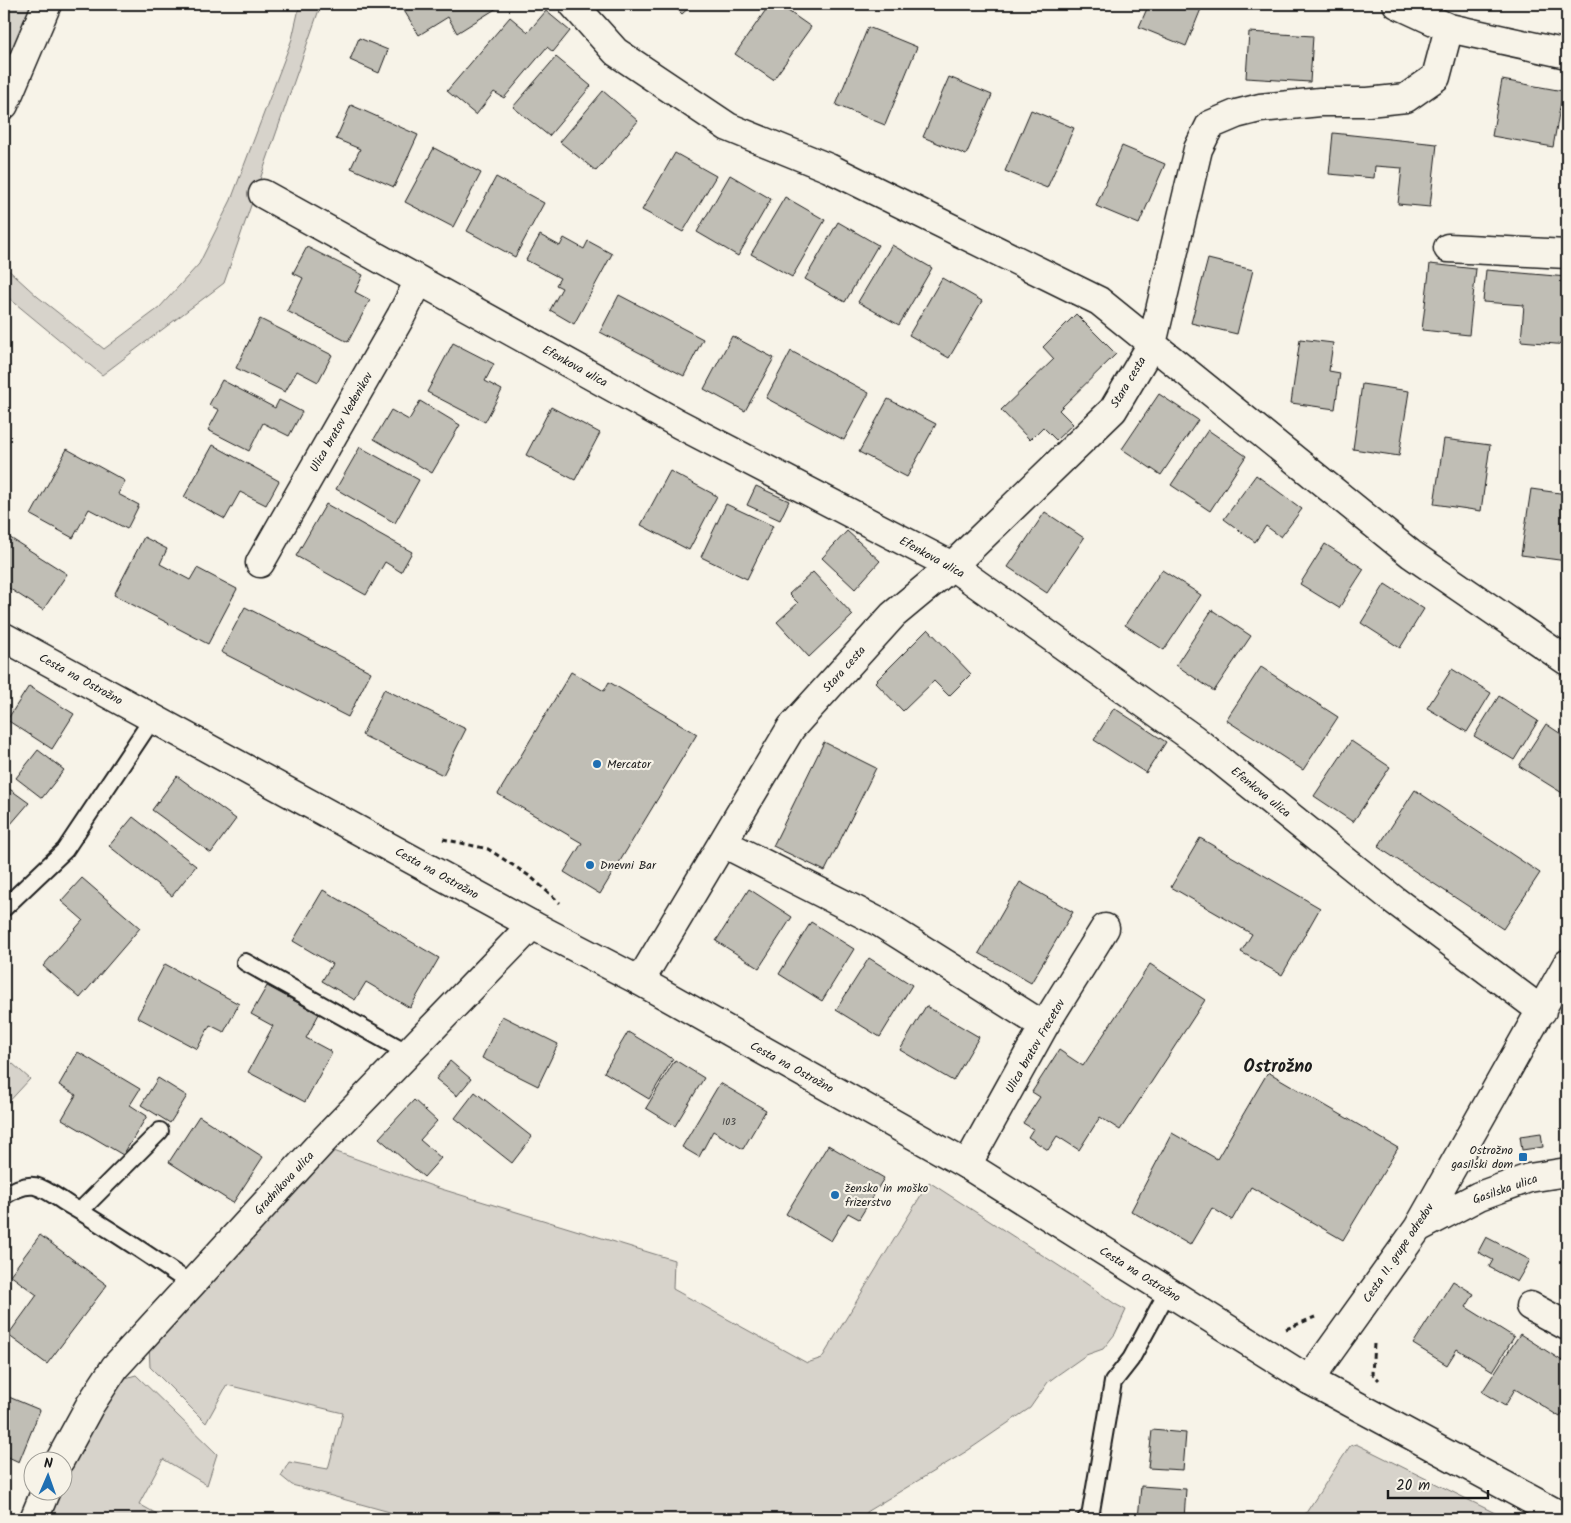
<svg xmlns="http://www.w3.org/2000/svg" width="1571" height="1523" font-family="Kalam,sans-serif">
	<rect width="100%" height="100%" fill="#f7f3e8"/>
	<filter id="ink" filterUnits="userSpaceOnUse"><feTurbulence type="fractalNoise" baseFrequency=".02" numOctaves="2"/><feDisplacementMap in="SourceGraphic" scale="10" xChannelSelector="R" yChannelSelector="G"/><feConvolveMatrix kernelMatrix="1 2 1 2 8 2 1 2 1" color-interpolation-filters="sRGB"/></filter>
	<g filter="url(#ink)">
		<path fill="#d7d3cb" stroke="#7a7874" d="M4 4H39L4 87Z
			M300 4H321L224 283 102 375 4 294V266L38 297 104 349 159 308 199 264 231 200 292 39Z
			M4 1056 30 1079 4 1107Z
			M331 1150 438 1188 674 1260 673 1289 807 1363 822 1358 929 1182 1084 1282 1115 1304 1126 1310 1115 1334 1103 1349 1086 1355 1056 1376 1048 1382 1030 1408 967 1451 866 1512 871 1519H404V1516L292 1485 281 1476 289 1462 328 1469 343 1413 227 1385 206 1423 150 1367 149 1346Z
			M136 1375 217 1454 207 1485 163 1459 139 1504 166 1519H44L56 1491 62 1490 63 1475 97 1408 115 1381Z
			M1356 1444 1507 1519H1302L1350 1446Z"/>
		<path fill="#c0beb5" stroke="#1c1c1c" d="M400 4H494L497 8 457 33 448 17 419 35Z
			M672 4H693L682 14Z
			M770 4H778L811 27 773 80 735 54Z
			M1081 4H1096L1093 10Z
			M1149 4H1203L1186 46 1139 27Z
			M546 11 570 31 553 52 547 47 504 98 494 92 476 115 447 91 510 17 528 32Z
			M868 27 917 47 885 125 836 105Z
			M1249 32 1313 36 1310 82 1246 78Z
			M359 38 388 50 379 73 350 60Z
			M556 57 591 86 549 136 513 107Z
			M949 77 992 95 966 155 923 137Z
			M1502 80 1563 91 1553 147 1492 136Z
			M603 91 638 121 596 171 560 142Z
			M351 105 418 135 394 187 351 168 360 149 336 139Z
			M1031 110 1074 128 1047 188 1005 171Z
			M1333 133 1437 144 1430 207 1398 204 1402 168 1375 166 1374 178 1329 174Z
			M1122 146 1165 164 1139 224 1096 206Z
			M434 148 481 173 453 227 405 202Z
			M675 153 716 176 683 232 642 210Z
			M730 175 771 199 738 256 697 232Z
			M496 177 544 203 515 257 467 231Z
			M785 197 825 220 792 277 751 254Z
			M838 222 878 245 845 302 805 279Z
			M540 235 560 246 564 238 584 249 588 241 612 254 574 324 550 310 562 288 556 285 560 278 526 260Z
			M892 245 932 268 899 325 858 302Z
			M307 247 363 275 355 292 370 300 348 342 287 311 303 278 293 273Z
			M1208 259 1253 270 1237 334 1191 323Z
			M1430 264 1476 269 1469 335 1422 330Z
			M1486 270 1567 277V345L1521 341 1524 305 1483 302Z
			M942 278 982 301 949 358 909 335Z
			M619 295 703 339 684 376 600 332Z
			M1076 314 1116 354 1059 410 1073 424 1056 440 1043 427 1030 440 1001 410 1054 359 1043 347Z
			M260 319 332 355 318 382 297 371 285 392 236 368Z
			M732 336 774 358 745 411 704 389Z
			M1300 339 1333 343 1329 371 1340 373 1335 409 1291 403Z
			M453 343 494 364 485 381 502 390 485 422 427 392Z
			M791 351 869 393 844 440 766 398Z
			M222 380 275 408 279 400 302 412 289 436 263 423 249 451 208 430 219 410 209 405Z
			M1362 384 1409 391 1399 456 1353 449Z
			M1159 394 1198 420 1161 475 1122 449Z
			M888 399 936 424 907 477 859 452Z
			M420 401 460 425 432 473 374 439 391 410 409 420Z
			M551 407 600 433 575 480 526 455Z
			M1208 430 1246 456 1210 511 1171 485Z
			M1444 439 1490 445 1481 511 1434 504Z
			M213 445 279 481 266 505 240 492 225 519 184 497Z
			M360 447 419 480 395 523 336 489Z
			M67 449 125 481 118 494 139 505 127 529 89 509 73 538 31 515Z
			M670 471 717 496 689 550 641 525Z
			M1256 475 1302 509 1281 537 1266 526 1255 542 1224 519Z
			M756 486 789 501 780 520 747 505Z
			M1531 489 1567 494V561L1521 555Z
			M326 504 412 552 401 572 385 562 366 595 296 556Z
			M726 504 773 526 747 579 701 557Z
			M1045 512 1084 538 1047 593 1008 567Z
			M847 531 880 561 855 589 822 558Z
			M4 534 67 574 43 610 4 585Z
			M144 537 167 549 160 564 190 580 197 568 237 589 208 644 114 595Z
			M1325 544 1364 569 1339 608 1300 584Z
			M1162 570 1201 595 1164 650 1125 625Z
			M813 572 853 615 809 657 777 622 798 603 789 594Z
			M1385 584 1424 609 1400 648 1361 623Z
			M245 607 371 672 348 717 221 652Z
			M1212 610 1251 636 1214 691 1176 665Z
			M928 629 971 674 949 696 934 681 903 711 875 682Z
			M1261 667 1338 717 1303 770 1226 720Z
			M1452 669 1491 693 1467 732 1427 708Z
			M571 672 604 691 609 682 697 734 600 894 564 872 582 843 498 794Z
			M29 686 74 714 52 749 7 720Z
			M384 689 466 729 443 775 362 735Z
			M1499 696 1538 721 1514 760 1474 736Z
			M1114 708 1166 742 1146 773 1094 740Z
			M1546 724 1567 738V796L1519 766Z
			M1351 741 1390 767 1353 822 1314 796Z
			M824 742 876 768 825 871 773 846Z
			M38 750 64 770 42 798 16 778Z
			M177 776 236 819 211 853 152 810Z
			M4 785 29 803 4 832Z
			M1415 790 1540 873 1503 929 1378 847Z
			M133 817 196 866 172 896 109 846Z
			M1200 838 1320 908 1282 975 1241 952 1252 934 1171 887Z
			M82 878 140 928 80 998 43 966 83 920 61 901Z
			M1020 882 1073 912 1031 983 979 953Z
			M749 889 792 917 759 968 716 941Z
			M323 890 439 958 410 1008 366 982 355 1000 322 981 332 964 293 941Z
			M811 922 854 949 822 1001 779 974Z
			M869 958 912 985 880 1037 836 1010Z
			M165 964 239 1004 224 1032 210 1025 197 1049 137 1017Z
			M1150 964 1205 1000 1120 1130 1100 1117 1079 1150 1057 1136 1048 1150 1028 1137 1033 1129 1023 1123 1040 1097 1032 1092 1059 1050 1083 1066Z
			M267 986 319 1014 306 1038 332 1052 305 1102 248 1072 273 1026 251 1014Z
			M926 1006 979 1037 953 1081 900 1050Z
			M502 1016 558 1044 538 1086 482 1058Z
			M628 1032 673 1059 649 1099 604 1072Z
			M78 1052 140 1089 130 1105 147 1116 123 1155 62 1119 76 1095 59 1085Z
			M675 1060 704 1078 675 1126 646 1108Z
			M450 1061 471 1079 457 1096 436 1079Z
			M1268 1072 1398 1148 1343 1240 1251 1187 1232 1220 1212 1208 1190 1245 1131 1211 1172 1133 1217 1159Z
			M158 1078 187 1096 170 1123 141 1105Z
			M720 1083 766 1110 743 1149 713 1131 699 1157 682 1147Z
			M475 1092 532 1137 512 1163 455 1118Z
			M414 1100 437 1121 420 1140 441 1158 424 1177 379 1138Z
			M199 1116 263 1157 233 1203 169 1162Z
			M1541 1133 1543 1147 1522 1150 1520 1136Z
			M828 1145 884 1178 859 1219 848 1213 831 1241 786 1214Z
			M40 1235 107 1285 47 1364 8 1335 37 1295 10 1275Z
			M1486 1237 1530 1260 1517 1282 1489 1267 1493 1260 1478 1252Z
			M1453 1281 1474 1294 1466 1307 1514 1337 1493 1371 1457 1349 1447 1365 1413 1344Z
			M1520 1334 1567 1364V1407L1560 1417 1515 1389 1505 1406 1482 1392Z
			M4 1395 40 1410 19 1462 4 1455Z
			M1152 1430 1186 1433 1183 1470 1148 1468Z
			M1141 1486 1186 1489 1184 1519H1138Z"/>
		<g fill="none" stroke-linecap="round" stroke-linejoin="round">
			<defs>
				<path id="service" d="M4 908 65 850 153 718
					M245 962 408 1053
					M4 1196C13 1190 24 1184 35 1186 47 1189 59 1199 69 1205 111 1229 151 1257 191 1284
					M80 1211 160 1131
					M1086 1519 1090 1517 1113 1382 1131 1359 1168 1291"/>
				<path id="minor" d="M573 4 616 52 728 127 829 168 1099 301 1411 554 1567 661
					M1397 4 1449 28 1567 54
					M4 105 47 4
					M263 194 679 424 952 566 1194 739 1394 900 1542 1011
					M1448 248 1567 254
					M260 563 401 316 419 281
					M723 843 879 922 1044 1026
					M640 981 791 728 893 615 952 566 1113 410 1152 344 1198 149 1210 125 1236 114 1260 108 1320 102H1368L1406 98 1436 77 1449 28
					M967 1165 1044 1026 1105 928
					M1418 1228 1479 1196 1529 1178 1567 1172
					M1530 1306 1567 1326
					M1309 1380 1418 1228 1567 964
					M60 1460 90 1405 115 1367 321 1143 532 925
					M34 1519 46 1490"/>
				<path id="tertiary" d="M4 637 532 925 640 981 967 1165 1309 1380 1567 1519"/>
			</defs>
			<use href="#service" stroke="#1c1c1c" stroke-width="20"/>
			<use href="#minor" stroke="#1c1c1c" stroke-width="31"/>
			<use href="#tertiary" stroke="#1c1c1c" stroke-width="31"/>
			<path stroke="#1c1c1c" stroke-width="3" stroke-dasharray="5 4" stroke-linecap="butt" d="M443 839 488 849 531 877 560 903
				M1286 1329 1315 1317
				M1374 1344 1372 1373 1379 1380"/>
			<use href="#service" stroke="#f7f3e8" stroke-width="16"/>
			<use href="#minor" stroke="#f7f3e8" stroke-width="28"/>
			<use href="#tertiary" stroke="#f7f3e8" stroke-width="28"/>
		</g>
	</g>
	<g fill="#1f6fb2" stroke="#f7f3e8" stroke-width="2">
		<circle cx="597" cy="764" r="5"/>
		<circle cx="590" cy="865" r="5"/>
		<rect x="1518" y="1152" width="10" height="10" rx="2.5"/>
		<circle cx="835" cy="1195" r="5"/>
	</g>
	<g text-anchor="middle" stroke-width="4.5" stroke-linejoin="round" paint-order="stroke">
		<g font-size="10" fill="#454442">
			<text x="729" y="1125">103</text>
		</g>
		<g font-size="12" fill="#1c1c1c" stroke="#f7f3e8">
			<text transform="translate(575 366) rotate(29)" y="4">Efenkova ulica</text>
			<text transform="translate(1128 382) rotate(-59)" y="4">Stara cesta</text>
			<text transform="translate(341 422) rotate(-60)" y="4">Ulica bratov Vedenikov</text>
			<text transform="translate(932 557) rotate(29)" y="4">Efenkova ulica</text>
			<text transform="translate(844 669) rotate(-48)" y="4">Stara cesta</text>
			<text transform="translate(81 679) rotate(29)" y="4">Cesta na Ostrožno</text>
			<text transform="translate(1261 792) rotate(39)" y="4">Efenkova ulica</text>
			<text transform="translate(437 873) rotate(29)" y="4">Cesta na Ostrožno</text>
			<text transform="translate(1035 1046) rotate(-60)" y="4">Ulica bratov Frecetov</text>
			<text transform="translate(792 1067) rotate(29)" y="4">Cesta na Ostrožno</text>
			<text transform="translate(284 1183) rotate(-47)" y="4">Gradnikova ulica</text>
			<text transform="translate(1505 1189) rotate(-19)" y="4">Gasilska ulica</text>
			<text transform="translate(1398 1253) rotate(-56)" y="4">Cesta II. grupe odredov</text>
			<text transform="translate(1140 1274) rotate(32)" y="4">Cesta na Ostrožno</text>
		</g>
		<g font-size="12" fill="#1c1c1c" stroke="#f7f3e8" text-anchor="start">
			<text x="607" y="768">Mercator</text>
			<text x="600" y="869">Dnevni Bar</text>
			<text x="1513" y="1154" text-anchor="end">Ostrožno<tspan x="1513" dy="14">gasilski dom</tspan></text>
			<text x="845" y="1192">žensko in moško<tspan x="845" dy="14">frizerstvo</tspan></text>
		</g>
		<g font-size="18" font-weight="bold" fill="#1c1c1c" stroke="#f7f3e8">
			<text x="1278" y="1072">Ostrožno</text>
		</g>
	</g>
	<rect width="1571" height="1523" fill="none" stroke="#f7f3e8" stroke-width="20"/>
	<rect x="10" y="10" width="1551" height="1503" fill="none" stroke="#1c1c1c" stroke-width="2" filter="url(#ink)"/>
	<g transform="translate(48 1476) rotate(2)"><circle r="24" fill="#f7f3e8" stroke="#9f9d96"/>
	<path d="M0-4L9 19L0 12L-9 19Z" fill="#1f6fb2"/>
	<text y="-8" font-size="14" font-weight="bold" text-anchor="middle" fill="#1c1c1c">N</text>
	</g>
	<path d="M1388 1490v8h100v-8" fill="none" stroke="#1c1c1c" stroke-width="2.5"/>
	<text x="1396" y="1490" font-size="15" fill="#1c1c1c" stroke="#f7f3e8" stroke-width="4" paint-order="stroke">20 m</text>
</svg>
